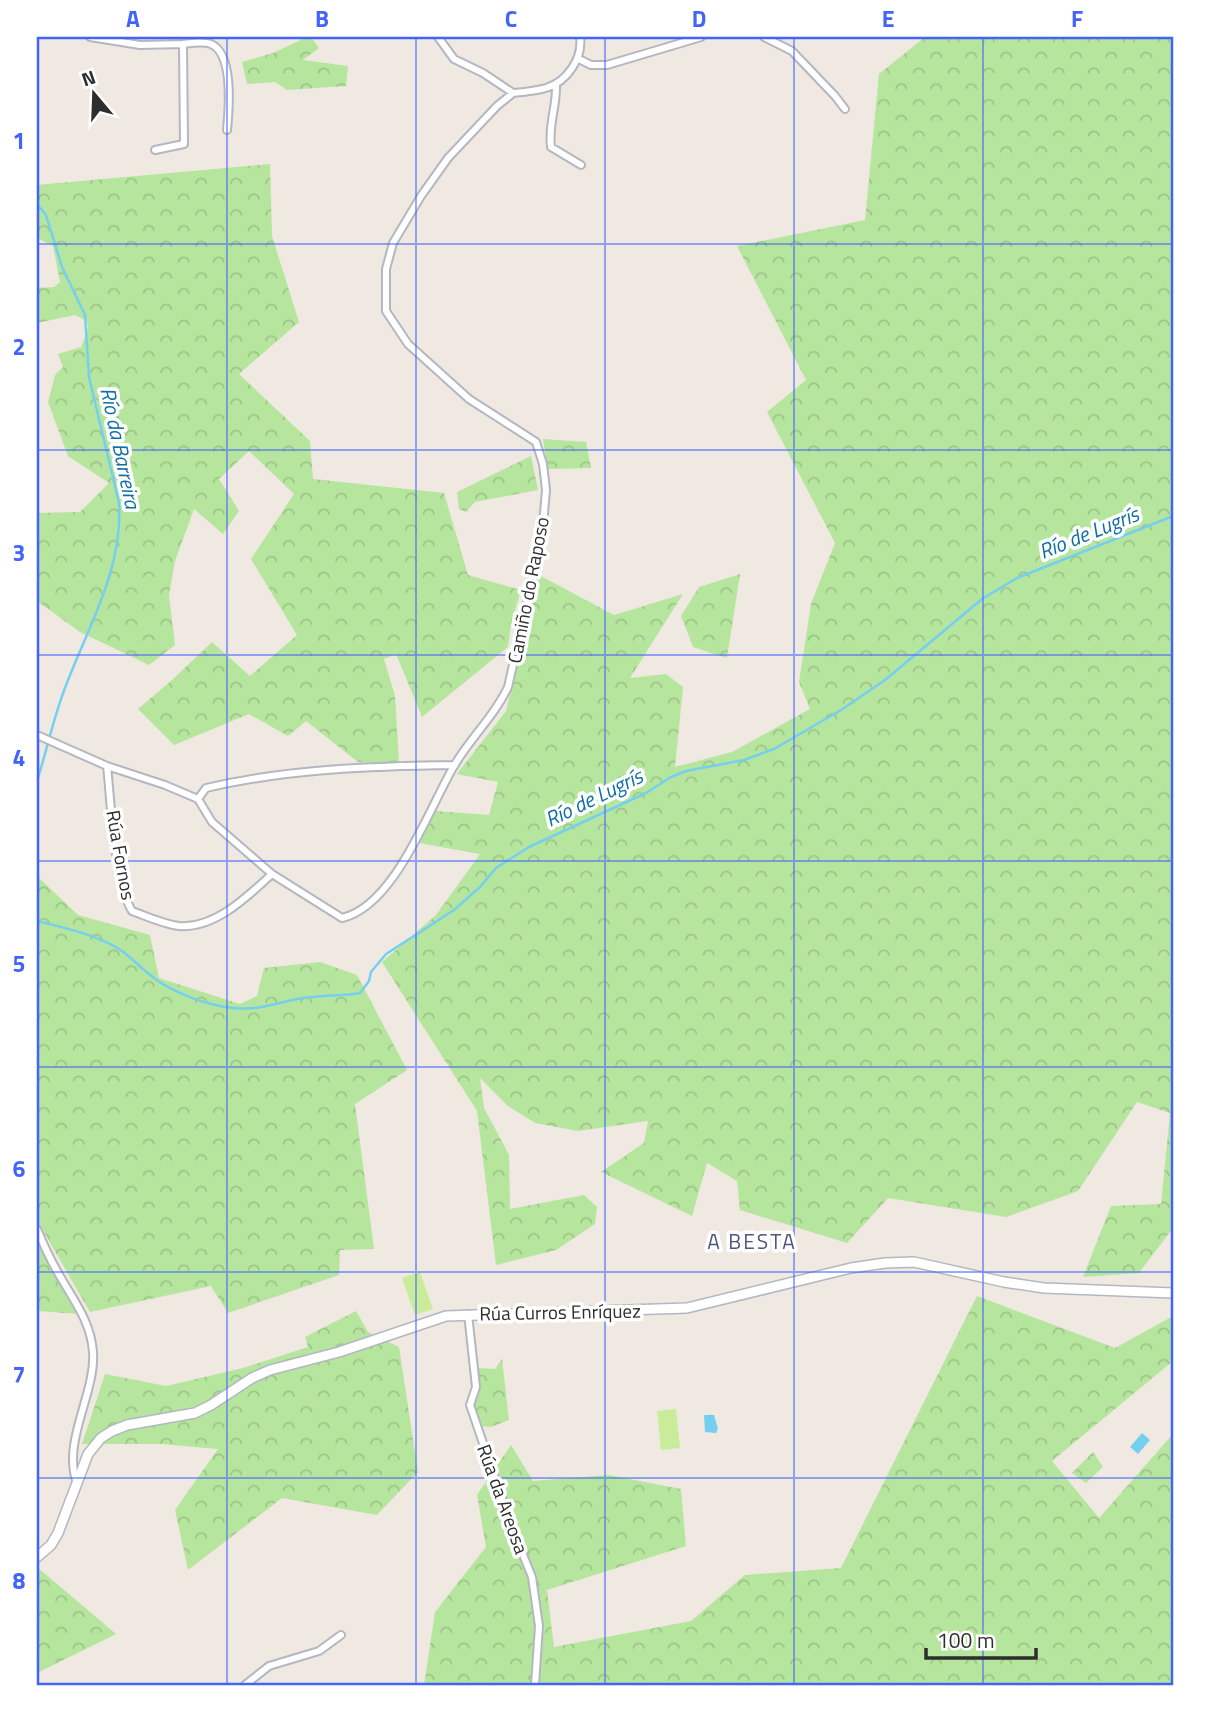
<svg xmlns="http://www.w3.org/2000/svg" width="1210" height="1722" font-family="'Titillium Web',sans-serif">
	<defs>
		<pattern id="forest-crowns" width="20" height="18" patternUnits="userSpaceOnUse" patternTransform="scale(1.75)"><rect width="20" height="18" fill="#b6e59e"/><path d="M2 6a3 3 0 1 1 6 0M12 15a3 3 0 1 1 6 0" fill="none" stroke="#9dc588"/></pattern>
		<pattern id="water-ripples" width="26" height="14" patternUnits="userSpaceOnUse" patternTransform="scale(1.75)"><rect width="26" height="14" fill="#75cff0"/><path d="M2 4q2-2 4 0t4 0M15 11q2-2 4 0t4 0" fill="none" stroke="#66b2ce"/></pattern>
	</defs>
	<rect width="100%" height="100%" fill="#efe9e1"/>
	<path fill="url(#forest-crowns)" d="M307 37H311L319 48 303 60 348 66 346 86 287 90 275 82 247 84 242 62 273 53Z
		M925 37H1173V1228L1139 1273 1083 1277 1111 1206 1161 1204 1170 1113 1137 1102 1078 1191 1006 1217 888 1198 847 1243 740 1210 737 1181 707 1163 692 1216 601 1172 644 1143 648 1121 578 1131 535 1123 508 1106 480 1078 484 1108 509 1155 510 1209 584 1195 597 1207 595 1224 556 1250 496 1265 477 1111 382 962 436 915 480 854 419 843 436 811 489 815 498 782 457 774 506 711 539 575 614 615 683 594 630 678 666 674 683 687 675 767 732 752 810 709 799 682 811 604 835 543 767 412 806 380 737 246 865 220 879 74Z
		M270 164 272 236 299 322 239 374 310 441 313 479 444 493 468 575 521 590 511 624 508 647 422 717 396 654 384 659 395 696 399 763 358 762 306 721 288 736 249 714 174 745 138 709 172 680 212 642 250 676 297 635 251 559 294 494 249 451 219 479 239 511 223 534 194 509 175 561 169 595 175 645 149 665 80 632 37 601V513L80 512 109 483 68 456 48 402 55 375 63 367 58 354 81 347 88 328 87 321 75 315 37 323V288L54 287 60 282 53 246 37 238V185Z
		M543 439 586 442 591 468 548 469Z
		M531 456 538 490 475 502 466 512 459 509 457 492Z
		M740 574 727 658 693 647 681 616 699 587Z
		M37 876 78 915 150 935 159 978 240 1004 257 996 264 968 320 962 357 975 407 1070 355 1104 374 1249 340 1250 339 1275 228 1313 211 1286 90 1312 37 1220Z
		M37 1240 80 1314 37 1311Z
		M977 1296 1115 1348 1173 1316V1361L1052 1461 1099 1518 1173 1434 1171 1545 1173 1546V1685H424L435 1612 486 1547 477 1495 511 1445 533 1481 609 1475 681 1489 686 1546 547 1590 554 1647 691 1621 745 1575 841 1568Z
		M356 1311 368 1332 399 1347 418 1472 377 1515 282 1498 188 1570 175 1510 218 1449 162 1444H82L105 1374 166 1386 243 1368 308 1347 305 1337Z
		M502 1359 509 1420 491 1427 480 1426 474 1406 479 1388 478 1368 495 1369Z
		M1093 1452 1103 1467 1086 1483 1072 1473Z
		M37 1567 116 1634 37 1673Z"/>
	<path fill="#c9ec9a" d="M420 1272 433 1309 415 1315 402 1278Z
		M676 1409 680 1448 661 1450 657 1411Z"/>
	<path fill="url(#water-ripples)" d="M704 1415H714L718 1429 716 1433 705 1432Z
		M1142 1433 1150 1440 1138 1454 1130 1447Z"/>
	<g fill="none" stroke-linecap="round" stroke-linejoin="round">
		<path stroke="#75cff0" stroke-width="2.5" d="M37 204 46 215 62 267 85 315 89 377 119 503C123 571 88 626 65 688 53 719 47 750 37 781
			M37 921C62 927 101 936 122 951 138 963 150 978 168 987 194 1001 231 1013 261 1007 278 1004 295 998 313 997 329 995 344 996 360 993L369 981 371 972 386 954 454 910 480 887 496 868 529 847 646 793 671 777 686 771 744 760 774 749 841 710 885 680 982 599 1017 578 1173 516"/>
		<defs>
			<path id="street" d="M90 37 140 45 183 44 184 144 155 150
				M438 37 454 59 483 73 513 93C524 92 536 91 546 88 567 82 583 58 580 37
				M764 37 792 51 835 96 845 109
				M183 44C192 43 203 41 211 44 234 54 229 109 227 130
				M579 59 591 65H607L701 37
				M556 84C557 107 548 124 551 147L581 165
				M37 735 107 766 165 785 198 799 212 822 272 874 342 918C395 906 429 808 454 766 470 738 494 717 508 687L542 536 546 490 543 464 536 442 469 399 408 344 386 311V269L393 243 421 196 448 158 497 106 513 93
				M107 766C111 802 114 882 132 911 146 916 163 924 179 926 215 929 248 896 272 874
				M198 799 206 788C287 769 372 766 455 765
				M37 1229C44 1246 52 1263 61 1278 75 1302 91 1323 93 1352 96 1392 63 1440 76 1480
				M468 1314 476 1387 470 1405 511 1525 532 1577 539 1626 535 1685
				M245 1685 269 1666 319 1651 341 1635"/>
			<path id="secondary" d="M37 1557 51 1545 58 1533 88 1454 101 1438 112 1431 127 1425 195 1413 211 1405 252 1378 270 1370 339 1352 446 1316 687 1308 851 1268 885 1263 914 1262 1004 1282 1044 1288 1173 1293"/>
		</defs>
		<use href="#street" stroke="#b4b7c1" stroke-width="10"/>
		<use href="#secondary" stroke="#b4b7c1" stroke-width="12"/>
		<use href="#street" stroke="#fff" stroke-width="6"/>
		<use href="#secondary" stroke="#fff" stroke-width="9"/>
	</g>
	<path fill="none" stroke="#4264fb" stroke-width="2" stroke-opacity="0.55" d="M227 37V1685M416 37V1685M605 37V1685M794 37V1685M983 37V1685M37 244H1173M37 450H1173M37 655H1173M37 861H1173M37 1067H1173M37 1272H1173M37 1478H1173"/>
	<g text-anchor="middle" stroke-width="7" stroke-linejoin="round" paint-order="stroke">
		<g font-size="19" fill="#2e2e2e" stroke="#fff">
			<text transform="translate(528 590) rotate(-79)" y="7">Camiño do Raposo</text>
			<text transform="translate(121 855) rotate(80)" y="7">Rúa Fornos</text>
			<text transform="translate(560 1312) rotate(-1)" y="7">Rúa Curros Enríquez</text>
			<text transform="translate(503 1499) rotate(70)" y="7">Rúa da Areosa</text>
		</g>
		<g font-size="21" font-style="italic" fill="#0d6fa3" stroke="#fff">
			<text transform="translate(120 448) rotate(78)" y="7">Río da Barreira</text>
			<text transform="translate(1089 533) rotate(-22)" y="7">Río de Lugrís</text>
			<text transform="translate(594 798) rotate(-26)" y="7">Río de Lugrís</text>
		</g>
		<g font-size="21" letter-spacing="2" fill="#4d5680" stroke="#fff">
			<text x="752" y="1249">A BESTA</text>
		</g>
	</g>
	<rect width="1210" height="1722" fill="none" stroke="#ffffff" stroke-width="77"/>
	<g transform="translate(94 94) rotate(341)" stroke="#ffffff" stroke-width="5" paint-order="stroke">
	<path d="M0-5L12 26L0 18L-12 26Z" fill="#2e2e2e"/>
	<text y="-10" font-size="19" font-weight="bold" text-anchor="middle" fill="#2e2e2e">N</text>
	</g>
	<path d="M926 1648v10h110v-10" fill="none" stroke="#2e2e2e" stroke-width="3.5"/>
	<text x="937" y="1648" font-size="21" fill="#2e2e2e" stroke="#ffffff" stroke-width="5" paint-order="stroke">100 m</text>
	<rect x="38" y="38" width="1134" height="1646" fill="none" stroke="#4264fb" stroke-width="2.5"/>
	<g font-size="23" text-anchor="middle" font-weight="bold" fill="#4264fb">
		<text x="133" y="27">A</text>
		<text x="322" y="27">B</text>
		<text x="511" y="27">C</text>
		<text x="699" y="27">D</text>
		<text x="888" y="27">E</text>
		<text x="1077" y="27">F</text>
		<text x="19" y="149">1</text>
		<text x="19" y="355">2</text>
		<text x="19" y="561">3</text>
		<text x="19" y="766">4</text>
		<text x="19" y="972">5</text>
		<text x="19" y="1177">6</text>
		<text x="19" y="1383">7</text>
		<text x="19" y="1589">8</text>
	</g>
</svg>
